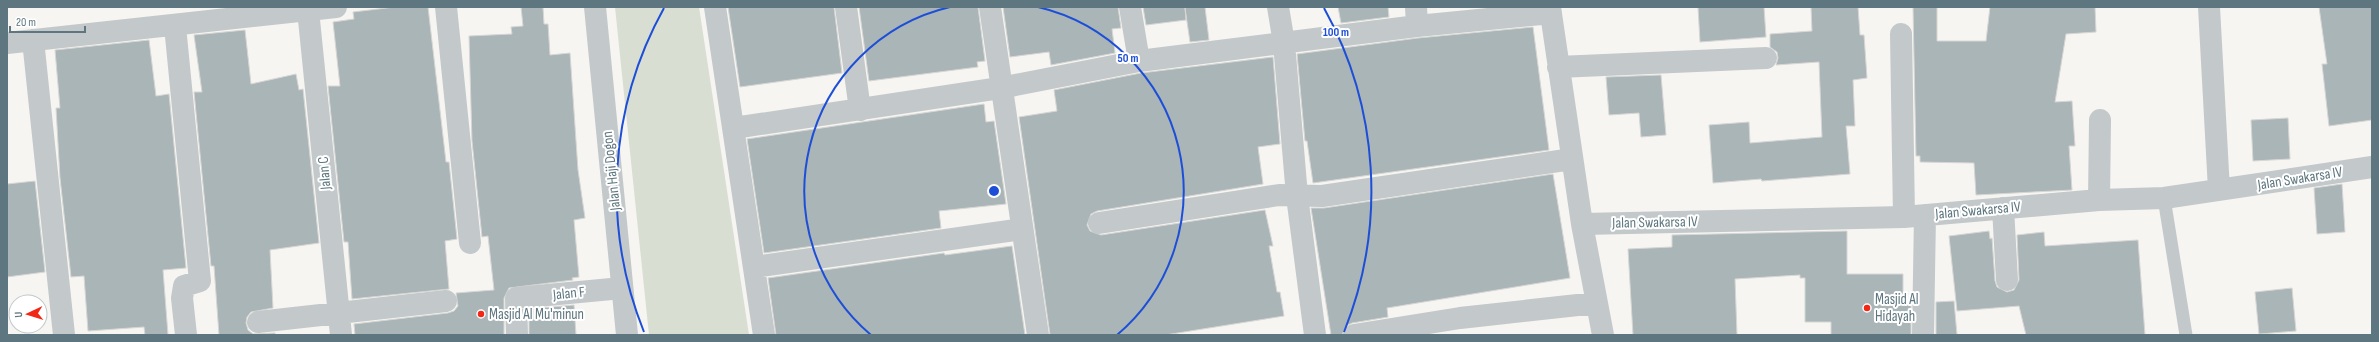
<svg xmlns="http://www.w3.org/2000/svg" width="2379" height="342" font-family="'Sofia Sans Condensed',sans-serif">
	<rect width="100%" height="100%" fill="#f6f5f1"/>
	<path fill="#d8ded2" d="M615 7H699L749 335H649Z"/>
	<path fill="#a9b5b7" stroke="#d7d6d4" d="M395 7H428L446 162H449L457 239 445 241 449 289 352 299 348 242H344L328 86H340L333 22 354 19 353 12Z
		M521 7H543L544 24H548L550 55 570 53 578 170 585 218 574 220 579 277 572 278 573 280 509 288 504 298V335H355L354 324 448 313 454 311 458 306 456 293 494 290 488 236 482 237 472 141 469 36 512 34 511 27 523 26Z
		M728 7H834L842 73 740 87Z
		M859 7H978L985 61 977 62 978 67 869 81Z
		M1003 7H1118L1121 28 1112 29 1115 53 1051 65 1049 52 1010 57Z
		M1143 7H1205L1209 40 1190 42 1185 8 1186 20 1146 25Z
		M1338 7H1388L1389 17 1341 23Z
		M1698 7H1764L1766 37 1700 42Z
		M1811 7H1858L1860 35H1864L1867 78 1853 80 1855 126H1846L1850 174 1762 181 1761 179 1713 183 1709 125 1749 122 1750 143 1822 137 1819 62 1776 65 1778 58 1777 52 1770 47V34L1812 31Z
		M1913 7H1937V41H1986L1990 7H2095L2096 32 2066 34 2055 102 2072 101 2075 146H2069L2072 190 1976 195 1974 163 1920 162V156H1916Z
		M2319 7H2372V120L2329 126 2322 64H2327Z
		M1533 27 1549 150 1313 183 1307 141H1305L1297 54 1418 38Z
		M245 30 251 84 296 74 299 90 303 89 319 243 270 250 273 308 251 312 247 317 246 323 248 330 253 334 275 333V335H219L214 266H211L194 92H202L194 35Z
		M149 40 156 96 169 94 186 268 163 270 168 335H145L144 327 88 331 84 276 71 277 60 178 56 108H60L55 50Z
		M1273 57 1280 144 1258 147 1263 184 1097 211 1091 214 1087 225 1090 231 1101 235 1265 210 1273 246H1269L1277 292H1280L1284 316 1165 335H1050L1019 117 1057 111 1054 90 1141 73Z
		M1661 75 1666 135 1641 137 1639 113 1609 115 1606 77Z
		M984 104 986 122 994 121 1006 204 939 211 941 228 764 253 747 139Z
		M2288 118 2290 159 2253 161 2251 120Z
		M1553 174 1570 278 1387 308 1388 317 1352 323 1346 326 1342 335H1331L1311 208H1324Z
		M35 181 45 272 7 277V184Z
		M2342 184 2345 232 2317 234 2314 188Z
		M1847 231V274H1903V304H1911V335H1831V322H1805V278H1800V275L1735 279 1737 335H1633L1628 249 1672 247V235Z
		M1989 231 1990 239 1992 238 1995 281 1997 287 2007 292 2014 290 2019 280 2017 235 2044 232 2045 246 2138 240 2145 335H2026L2019 306 1957 311 1949 236Z
		M1012 246 1025 335H776L768 278 944 253 945 255Z
		M2292 288 2296 331 2259 334 2255 292Z
		M1954 301 1957 335H1936V302Z
		M574 305 576 335H529V309Z"/>
	<g fill="none" stroke-linecap="round" stroke-linejoin="round">
		<path stroke="#c3c8ca" stroke-width="13" d="M2164 198 2186 335"/>
		<path stroke="#c3c8ca" stroke-width="22" d="M446 7 470 243
			M595 7 627 335
			M715 7 764 335
			M846 7 860 110
			M990 7 1038 335
			M1130 7 1139 61
			M1278 7 1284 43 1297 196 1315 335
			M1416 7 1417 26
			M1550 7 1582 224 1603 335
			M2209 7 2219 190
			M308 10 341 335
			M175 26 200 281 184 286 182 298 186 335
			M1901 34 1904 217
			M33 40 64 335
			M7 43 336 7
			M1558 67 1766 58
			M734 128 1000 88 1139 61 1417 26 1551 13
			M2099 200 2100 120
			M2003 208 2007 280
			M1099 223 1279 195 1322 196 1572 159
			M1582 224 1904 217 2099 200 2164 198 2372 167
			M754 267 1022 229
			M258 322 446 301
			M517 335 516 298 622 288
			M1354 335 1460 318 1596 303
			M1923 335 1925 215"/>
	</g>
	<g fill="none" stroke="#1d4ed8" stroke-width="2">
		<path d="M871 335A189 189 0 0 1 950 7M1038 7A189 189 0 0 1 1117 335"/>
		<path d="M644 332A377 377 0 0 1 664 8M1324 8A377 377 0 0 1 1344 332"/>
	</g>
	<g fill="#f22715" stroke="#fff" stroke-width="1.5">
		<circle cx="1867" cy="308" r="4"/>
		<circle cx="481" cy="314" r="4"/>
	</g>
	<g text-anchor="middle" stroke-width="4" stroke-linejoin="round" paint-order="stroke">
		<g font-size="15" fill="#5e767f" stroke="#fff">
			<text transform="translate(611 171) rotate(-96)" y="5">Jalan Haji Dogon</text>
			<text transform="translate(324 173) rotate(-95)" y="5">Jalan C</text>
			<text transform="translate(2300 178) rotate(-9)" y="5">Jalan Swakarsa IV</text>
			<text transform="translate(1978 210) rotate(-5)" y="5">Jalan Swakarsa IV</text>
			<text transform="translate(1655 222) rotate(-1)" y="5">Jalan Swakarsa IV</text>
			<text transform="translate(569 293) rotate(-6)" y="5">Jalan F</text>
		</g>
		<g font-size="15" fill="#5e767f" stroke="#fff" text-anchor="start">
			<text x="1875" y="304">Masjid Al<tspan x="1875" dy="17">Hidayah</tspan></text>
			<text x="489" y="319">Masjid Al Mu'minun</text>
		</g>
	</g>
	<circle cx="994" cy="191" r="6" fill="#1d4ed8" stroke="#fff" stroke-width="2"/>
	<g font-size="12" text-anchor="middle" font-weight="bold" fill="#1d4ed8" stroke="#fff" stroke-width="4" stroke-linejoin="round" paint-order="stroke">
		<text x="1336" y="36">100 m</text>
		<text x="1128" y="62">50 m</text>
	</g>
	<rect width="2379" height="342" fill="none" stroke="#5e767f" stroke-width="16"/>
	<g transform="translate(28 314) rotate(266)"><circle r="19" fill="#ffffff" stroke="#bfc8cc"/>
	<path d="M0-3L7 15L0 10L-7 15Z" fill="#f22715"/>
	<text y="-6" font-size="11" font-weight="bold" text-anchor="middle" fill="#5e767f">U</text>
	</g>
	<path d="M10 26v6h75v-6" fill="none" stroke="#5e767f" stroke-width="2"/>
	<text x="16" y="26" font-size="12" fill="#5e767f" stroke="#ffffff" stroke-width="3" paint-order="stroke">20 m</text>
</svg>
